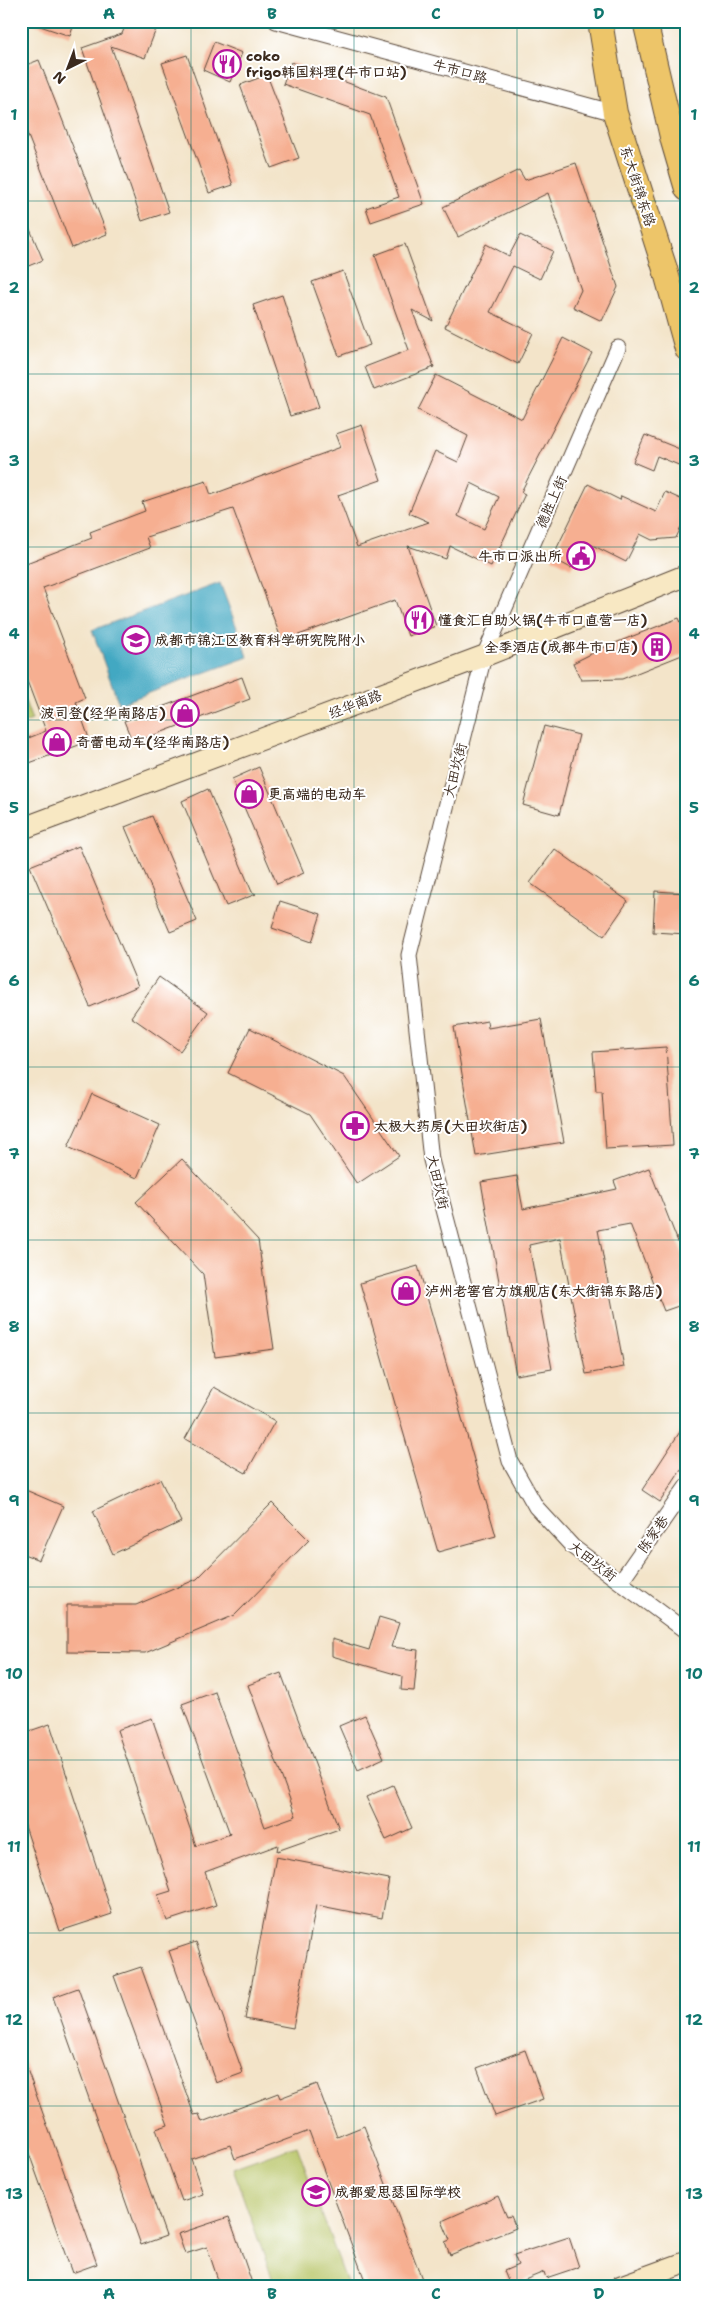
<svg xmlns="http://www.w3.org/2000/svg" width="708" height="2307" font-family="'Shantell Sans','LXGW WenKai TC',sans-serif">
	<rect width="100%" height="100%" fill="#fff"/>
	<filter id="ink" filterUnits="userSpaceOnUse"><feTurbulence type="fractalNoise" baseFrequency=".02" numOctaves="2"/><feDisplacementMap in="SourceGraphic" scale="10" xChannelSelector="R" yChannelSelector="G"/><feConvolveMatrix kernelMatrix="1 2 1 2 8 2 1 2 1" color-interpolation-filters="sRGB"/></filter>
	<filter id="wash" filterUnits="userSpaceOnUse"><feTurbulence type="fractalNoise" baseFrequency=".0096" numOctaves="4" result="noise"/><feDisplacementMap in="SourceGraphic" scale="20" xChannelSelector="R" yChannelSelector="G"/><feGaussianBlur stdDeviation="1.12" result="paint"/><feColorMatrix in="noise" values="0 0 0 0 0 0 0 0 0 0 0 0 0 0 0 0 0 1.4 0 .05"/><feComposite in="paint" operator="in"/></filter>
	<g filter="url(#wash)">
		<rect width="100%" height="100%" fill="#f3e4c9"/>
		<path fill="#b8c568" stroke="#7a7843" d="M21 691 32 720 21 724Z
			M297 2146 348 2286H275L233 2169Z"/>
		<path fill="#42a8c2" stroke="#3e6970" d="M220 583 248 657 119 704 92 630Z"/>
		<g id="blocks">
			<path fill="#f6af91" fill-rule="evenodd" d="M34 21H75L70 36 34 24Z
				M127 21H134L156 29 145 58 111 46 169 212 142 221 82 48 122 34Z
				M214 42 242 53 230 82 203 70Z
				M187 55 233 185 209 193 162 63Z
				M39 60 107 234 72 248 21 118V67Z
				M291 62 386 97 424 204 371 222 366 208 399 197 370 115 283 84Z
				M267 75 299 158 271 168 240 85Z
				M576 163 618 287 602 321 573 307 581 290 548 193 458 237 443 207 519 170 525 180Z
				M21 208 43 260 21 269Z
				M520 235 553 251 540 279 513 266 490 312 533 333 518 364 445 327 486 244 509 256Z
				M405 244 433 321 412 310 434 367 374 390 365 367 409 350 375 255Z
				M343 271 370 345 339 356 312 282Z
				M282 295 319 407 290 416 253 305Z
				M563 338 592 353 521 492 525 494 491 566 450 546 446 559 408 546 436 626 408 636 395 600 282 641 233 509 146 537 150 548 43 588 85 698 76 702 90 741 21 766V741L46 731 21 665V565L92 538 90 532 145 511 142 502 206 481 211 495 341 447 336 434 362 425 381 480 338 495 357 547 429 522 409 513 435 451 458 462 468 436 418 410 436 375 522 419ZM471 483 499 497 484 529 458 516Z
				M645 435 687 452 681 466 657 456 652 470 633 462Z
				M588 484 620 500 621 496 656 512 665 492 687 502V515L676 538 652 540 640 534 626 562 584 541 571 568 552 558Z
				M679 618 687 636V653L622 679 581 680 573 663 605 647Z
				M242 677 250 699 133 743 124 721Z
				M544 726 579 735 559 815 523 805Z
				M259 767 304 873 277 884 232 779Z
				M208 789 252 892 256 894 226 906 182 801Z
				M152 816 197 921 170 932 125 827Z
				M79 846 138 986 90 1007 30 866Z
				M555 849 628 901 604 936 530 883Z
				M655 891 687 893V934L653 932Z
				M280 901 321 914 312 942 272 928Z
				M159 977 208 1012 180 1051 131 1017Z
				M541 1019 564 1142 476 1156 454 1027 487 1021 488 1028Z
				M250 1028 344 1076 399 1156 357 1184 310 1114 228 1073Z
				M666 1047 673 1145 606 1149 602 1091H596L593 1052Z
				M92 1094 160 1125 137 1178 68 1147Z
				M182 1159 258 1240 274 1349 215 1357 203 1274 136 1202Z
				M649 1168 687 1265V1303L664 1311 630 1224 598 1230 624 1367 586 1374 560 1238 529 1245 552 1369 516 1375 481 1182 517 1176 523 1209 617 1189 614 1181Z
				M418 1266 496 1536 438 1552 360 1283Z
				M214 1387 275 1421 246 1473 185 1439Z
				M687 1421V1461L660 1502 642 1490Z
				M160 1479 181 1522 113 1554 93 1511Z
				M21 1488 63 1506 39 1560 21 1553Z
				M272 1503 309 1540 235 1615 145 1653 67 1652V1605H136L197 1579Z
				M379 1617 399 1623 391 1647 418 1650 414 1691 401 1690 402 1676 332 1656V1639L369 1650Z
				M281 1673 339 1829 277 1851 278 1845 205 1872 216 1905 167 1921 158 1895 171 1891 117 1730 152 1718 196 1846 230 1834 182 1704 215 1692 265 1827 296 1816 248 1685Z
				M365 1715 384 1758 358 1770 339 1726Z
				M50 1724 112 1914 60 1931 21 1814V1734Z
				M393 1785 412 1828 386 1840 366 1797Z
				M276 1857 389 1879 382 1918 316 1905 293 2028 245 2019Z
				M196 1942 243 2073 216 2083 169 1951Z
				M141 1967 194 2115 199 2114 202 2122 278 2093 280 2098 317 2084 337 2137 364 2126 422 2279 404 2286H367L309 2131 235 2159 230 2145 191 2159 203 2194 182 2201 156 2129 168 2125 114 1976Z
				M78 1988 166 2236 141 2245 53 1997Z
				M525 2050 543 2099 495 2116 477 2068Z
				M21 2058H23L97 2264 72 2273 21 2131Z
				M498 2196 507 2217 511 2216 516 2228 450 2255 445 2242 450 2240 442 2221Z
				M229 2217 240 2248 253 2286H220L207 2247 185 2254 178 2234Z
				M569 2237 579 2267 546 2278 544 2272 510 2286 504 2271 518 2265 514 2255Z"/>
		</g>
	</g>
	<g filter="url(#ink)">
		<use href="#blocks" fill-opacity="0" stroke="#574638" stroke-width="1"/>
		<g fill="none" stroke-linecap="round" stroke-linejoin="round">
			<defs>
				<path id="street" d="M276 21 615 113
					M618 348 484 656 409 955 431 1160 510 1461 536 1507 573 1547 687 1632
					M620 1582 687 1486"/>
				<path id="secondary" d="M21 829 484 656 687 575
					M621 2286 687 2262"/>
				<path id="primary" d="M600 21 615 113 665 269 687 349
					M645 21 673 141 687 189"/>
			</defs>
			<use href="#street" stroke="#574638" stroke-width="17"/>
			<use href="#secondary" stroke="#574638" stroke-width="23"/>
			<use href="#primary" stroke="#574638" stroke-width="26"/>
			<use href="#street" stroke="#fff" stroke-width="15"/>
			<use href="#secondary" stroke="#f8e8c3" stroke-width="21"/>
			<use href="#primary" stroke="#edc569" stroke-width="24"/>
		</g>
	</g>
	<path fill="none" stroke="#0f766e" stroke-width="1" stroke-opacity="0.55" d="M191 21V2286M354 21V2286M517 21V2286M21 201H687M21 374H687M21 547H687M21 720H687M21 894H687M21 1067H687M21 1240H687M21 1413H687M21 1587H687M21 1760H687M21 1933H687M21 2106H687"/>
	<defs>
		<symbol id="restaurant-ring" viewBox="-11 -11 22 22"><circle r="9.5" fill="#fff" stroke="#b5179e" stroke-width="1.5"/><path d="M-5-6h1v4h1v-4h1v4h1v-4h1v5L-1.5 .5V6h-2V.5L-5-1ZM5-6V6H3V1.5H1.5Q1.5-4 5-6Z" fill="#b5179e"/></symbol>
		<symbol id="civic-ring" viewBox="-11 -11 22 22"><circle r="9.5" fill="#fff" stroke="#b5179e" stroke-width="1.5"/><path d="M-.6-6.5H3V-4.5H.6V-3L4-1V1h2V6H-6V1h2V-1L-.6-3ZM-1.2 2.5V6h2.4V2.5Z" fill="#b5179e"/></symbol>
		<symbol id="school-ring" viewBox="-11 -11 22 22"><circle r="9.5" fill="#fff" stroke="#b5179e" stroke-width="1.5"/><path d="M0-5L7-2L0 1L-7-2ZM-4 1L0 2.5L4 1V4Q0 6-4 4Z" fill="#b5179e"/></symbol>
		<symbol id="building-ring" viewBox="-11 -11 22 22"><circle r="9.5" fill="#fff" stroke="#b5179e" stroke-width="1.5"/><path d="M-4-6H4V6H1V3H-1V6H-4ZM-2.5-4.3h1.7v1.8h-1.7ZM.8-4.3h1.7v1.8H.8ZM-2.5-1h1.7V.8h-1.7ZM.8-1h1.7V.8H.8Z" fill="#b5179e"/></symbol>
		<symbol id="shop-ring" viewBox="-11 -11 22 22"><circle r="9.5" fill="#fff" stroke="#b5179e" stroke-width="1.5"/><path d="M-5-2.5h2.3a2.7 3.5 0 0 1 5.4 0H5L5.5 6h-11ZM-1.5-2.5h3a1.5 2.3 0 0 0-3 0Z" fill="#b5179e"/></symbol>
		<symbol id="pharmacy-ring" viewBox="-11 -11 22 22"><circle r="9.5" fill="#fff" stroke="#b5179e" stroke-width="1.5"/><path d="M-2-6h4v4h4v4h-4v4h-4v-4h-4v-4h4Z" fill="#b5179e"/></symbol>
	</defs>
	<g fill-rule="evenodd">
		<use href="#restaurant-ring" x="211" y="48" width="32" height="32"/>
		<use href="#civic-ring" x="565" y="540" width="32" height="32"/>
		<use href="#restaurant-ring" x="403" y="604" width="32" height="32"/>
		<use href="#school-ring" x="120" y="624" width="32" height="32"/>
		<use href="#building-ring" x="641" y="631" width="32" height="32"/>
		<use href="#shop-ring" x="169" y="697" width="32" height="32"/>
		<use href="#shop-ring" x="41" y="726" width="32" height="32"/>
		<use href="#shop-ring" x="233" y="778" width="32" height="32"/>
		<use href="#pharmacy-ring" x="339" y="1110" width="32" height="32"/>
		<use href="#shop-ring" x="390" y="1275" width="32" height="32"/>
		<use href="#school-ring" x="300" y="2176" width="32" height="32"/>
	</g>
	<g text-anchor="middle" stroke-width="4" stroke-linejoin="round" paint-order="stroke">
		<g font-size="14" font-weight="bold" fill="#3b2a1e" stroke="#fff" text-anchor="start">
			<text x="246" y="61">coko<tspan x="246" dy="16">frigo韩国料理(牛市口站)</tspan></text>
			<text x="562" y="561" text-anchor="end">牛市口派出所</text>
			<text x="438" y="625">懂食汇自助火锅(牛市口直营一店)</text>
			<text x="155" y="645">成都市锦江区教育科学研究院附小</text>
			<text x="638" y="652" text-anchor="end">全季酒店(成都牛市口店)</text>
			<text x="166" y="718" text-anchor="end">波司登(经华南路店)</text>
			<text x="76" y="747">奇蕾电动车(经华南路店)</text>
			<text x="268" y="799">更高端的电动车</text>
			<text x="374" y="1131">太极大药房(大田坎街店)</text>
			<text x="425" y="1296">泸州老窖官方旗舰店(东大街锦东路店)</text>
			<text x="335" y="2197">成都爱思瑟国际学校</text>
		</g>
		<g font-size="14" fill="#3b2a1e" stroke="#fff">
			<text transform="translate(460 71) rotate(15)" y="5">牛市口路</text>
			<text transform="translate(638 186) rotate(72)" y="5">东大街锦东路</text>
			<text transform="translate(551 502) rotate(-66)" y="5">德胜上街</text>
			<text transform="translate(355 704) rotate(-21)" y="5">经华南路</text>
			<text transform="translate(455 770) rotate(-76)" y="5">大田坎街</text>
			<text transform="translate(438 1182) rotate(77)" y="5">大田坎街</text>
			<text transform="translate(653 1534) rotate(-55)" y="5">陈家巷</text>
			<text transform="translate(593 1561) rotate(38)" y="5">大田坎街</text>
		</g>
	</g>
	<rect width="708" height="2307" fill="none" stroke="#fff" stroke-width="55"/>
	<g transform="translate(68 68) rotate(222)" stroke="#ffffff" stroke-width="4" paint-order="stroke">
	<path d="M0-4L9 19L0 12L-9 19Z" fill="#3b2a1e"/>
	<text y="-8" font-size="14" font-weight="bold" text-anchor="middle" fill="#3b2a1e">N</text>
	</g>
	<rect x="28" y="28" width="652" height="2252" fill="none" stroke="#0f766e" stroke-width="2"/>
	<g font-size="16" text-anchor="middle" font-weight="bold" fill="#0f766e">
		<text x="109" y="19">A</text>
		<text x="272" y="19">B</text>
		<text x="436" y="19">C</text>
		<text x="599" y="19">D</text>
		<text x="14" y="120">1</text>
		<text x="694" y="120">1</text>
		<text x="14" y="293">2</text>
		<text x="694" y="293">2</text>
		<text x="14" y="466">3</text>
		<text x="694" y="466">3</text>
		<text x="14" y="639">4</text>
		<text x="694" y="639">4</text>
		<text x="14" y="813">5</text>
		<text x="694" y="813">5</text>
		<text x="14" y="986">6</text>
		<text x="694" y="986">6</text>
		<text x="14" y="1159">7</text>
		<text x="694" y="1159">7</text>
		<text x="14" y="1332">8</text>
		<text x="694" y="1332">8</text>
		<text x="14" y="1506">9</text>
		<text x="694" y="1506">9</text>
		<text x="14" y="1679">10</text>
		<text x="694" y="1679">10</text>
		<text x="14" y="1852">11</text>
		<text x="694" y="1852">11</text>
		<text x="14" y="2025">12</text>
		<text x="694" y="2025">12</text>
		<text x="14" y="2199">13</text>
		<text x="694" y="2199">13</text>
		<text x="109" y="2299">A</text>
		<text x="272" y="2299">B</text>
		<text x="436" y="2299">C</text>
		<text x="599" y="2299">D</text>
	</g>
</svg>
